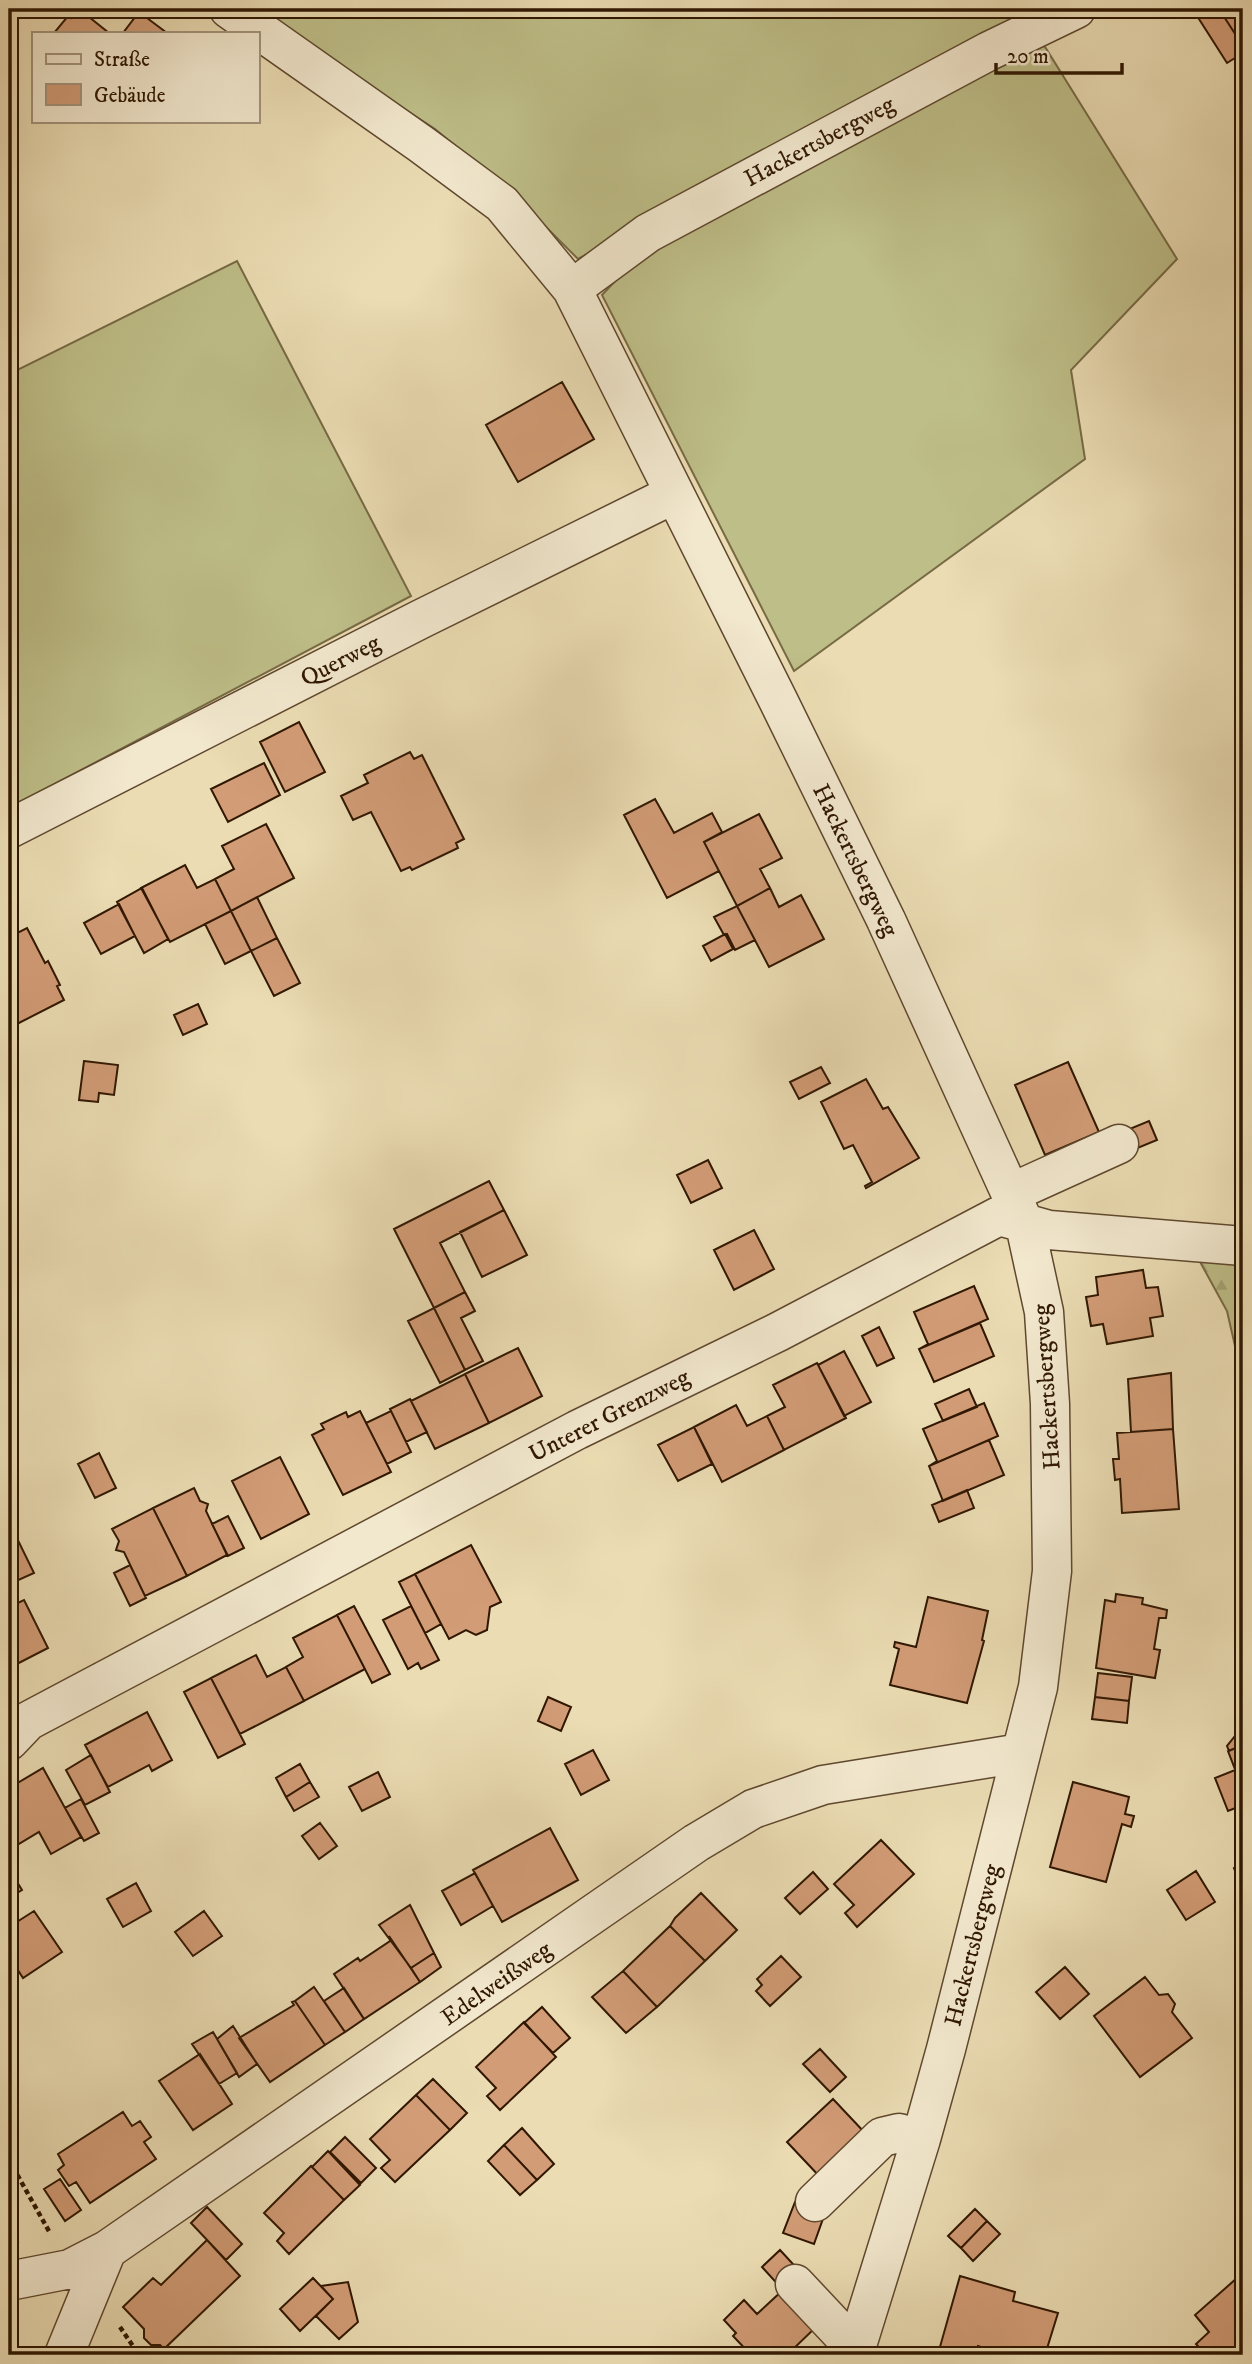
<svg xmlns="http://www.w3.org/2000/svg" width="1252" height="2364" font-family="'IM FELL DW Pica',serif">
	<defs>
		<pattern id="forest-firs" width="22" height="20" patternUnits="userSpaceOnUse" patternTransform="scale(1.75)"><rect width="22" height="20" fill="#bebe88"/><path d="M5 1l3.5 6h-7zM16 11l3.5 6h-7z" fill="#a4a374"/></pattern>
	</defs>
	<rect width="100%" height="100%" fill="#ebdcb3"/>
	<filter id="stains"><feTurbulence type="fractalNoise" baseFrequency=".00286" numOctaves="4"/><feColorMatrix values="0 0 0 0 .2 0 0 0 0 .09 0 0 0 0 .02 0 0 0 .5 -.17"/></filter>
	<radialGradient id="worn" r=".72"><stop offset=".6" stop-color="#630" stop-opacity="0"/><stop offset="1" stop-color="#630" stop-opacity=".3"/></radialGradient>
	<path fill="#bebe88" stroke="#776a45" stroke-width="2" d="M276 9H1036L578 259 511 192 435 129 266 19Z
		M1042 42 1177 259 1071 370 1085 459 794 671 602 295 658 236Z
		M237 261 411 596 9 808V374Z"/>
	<path fill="url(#forest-firs)" stroke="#776a45" stroke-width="2" d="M1193 1249 1243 1255V1381L1227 1311Z"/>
	<path fill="#d29c76" stroke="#301702" stroke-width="2" d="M77 9H79L109 33H54L68 16 71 18Z
		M1215 9H1219L1243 46V53L1227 63 1199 19Z
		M1219 9H1243V46Z
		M139 12 167 33H123Z
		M562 382 594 439 518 482 486 425Z
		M299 722 325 772 285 792 260 742Z
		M410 752 414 759 422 755 464 839 456 843 458 848 412 870 410 867 401 871 371 812 353 820 341 796 368 783 364 775Z
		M264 763 280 795 228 822 211 789Z
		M655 799 674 833 712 813 722 832 704 842 719 871 667 898 624 815Z
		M759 814 782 858 760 869 770 888 737 906 704 842Z
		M266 824 294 878 231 911 215 879 234 869 222 846Z
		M185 865 197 888 215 879 231 911 170 942 141 888Z
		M142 888 168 939 144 953 117 902Z
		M770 888 779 907 801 895 824 939 769 967 737 906Z
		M257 897 277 938 251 951 231 911Z
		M119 904 135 936 101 954 84 923Z
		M737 906 755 940 735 950 727 934 724 935 714 917Z
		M231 911 251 951 225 964 205 924Z
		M27 928 45 963 48 961 60 985 57 986 64 1000 9 1028V937Z
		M725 934 733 949 711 961 703 946Z
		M277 938 300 983 274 996 251 951Z
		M198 1004 207 1024 183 1035 174 1015Z
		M84 1061 118 1065 114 1095 99 1093 98 1102 79 1100Z
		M1068 1062 1099 1132 1045 1155 1015 1085Z
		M821 1067 830 1083 799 1099 790 1082Z
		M866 1079 883 1109 888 1107 919 1158 866 1188 865 1186 872 1182 853 1145 844 1149 821 1102Z
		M1149 1121 1157 1140 1123 1154 1115 1135Z
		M708 1160 722 1188 691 1203 677 1175Z
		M489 1181 504 1210 440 1243 465 1292 434 1308 394 1229Z
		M504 1210 527 1255 482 1277 460 1232Z
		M754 1230 774 1269 734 1290 714 1250Z
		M1143 1270 1146 1288 1158 1287 1163 1316 1150 1318 1153 1336 1107 1344 1103 1324 1091 1326 1086 1297 1098 1295 1096 1277Z
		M974 1286 988 1319 919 1349 928 1344 914 1312Z
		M465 1292 475 1311 461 1318 483 1361 465 1370 434 1308Z
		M434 1308 465 1370 440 1383 408 1321Z
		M980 1323 994 1356 934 1382 919 1349Z
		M879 1327 894 1358 877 1366 862 1336Z
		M518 1348 542 1396 489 1423 465 1374Z
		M844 1351 871 1402 844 1416 818 1365Z
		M817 1363 846 1418 784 1450 767 1416 785 1407 773 1385Z
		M1171 1373 1173 1429 1131 1432 1128 1379Z
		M465 1374 489 1423 435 1449 411 1401Z
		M969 1389 977 1407 943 1421 935 1404Z
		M410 1399 427 1432 406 1442 390 1409Z
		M984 1403 998 1436 929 1466 937 1461 923 1429Z
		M736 1405 747 1426 767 1416 784 1450 722 1482 694 1427Z
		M360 1411 391 1472 343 1495 312 1435 324 1429 321 1424 346 1412 348 1417Z
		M391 1411 411 1452 387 1464 366 1423Z
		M694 1427 712 1464 678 1481 658 1445Z
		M1173 1429 1179 1509 1122 1513 1120 1479 1115 1480 1113 1459H1119L1117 1433Z
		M989 1440 1004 1475 943 1501 929 1466Z
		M99 1453 116 1488 95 1498 78 1464Z
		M280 1457 309 1514 261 1539 232 1481Z
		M194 1488 200 1501 208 1504 206 1511 227 1555 187 1576 153 1508Z
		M967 1490 974 1508 939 1522 932 1505Z
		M153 1508 187 1576 145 1596 124 1552 116 1550 119 1541 112 1529Z
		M228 1516 244 1548 228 1556 212 1524Z
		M9 1526H11L34 1573 14 1582 13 1580 9 1582Z
		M471 1545 501 1602 490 1607 487 1630 476 1635 466 1630 449 1639 415 1574Z
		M130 1565 146 1598 130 1606 114 1573Z
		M415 1574 441 1624 425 1633 399 1582Z
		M1116 1594 1143 1598 1142 1604 1167 1610 1166 1618H1159L1154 1649 1160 1650 1155 1678 1096 1668 1105 1600 1115 1602Z
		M928 1597 988 1611 982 1640 984 1641 967 1703 890 1685 899 1649 894 1647 895 1642 916 1647Z
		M24 1600 48 1648 9 1668V1607Z
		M354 1606 390 1674 372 1683 337 1615Z
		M411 1606 439 1660 421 1669 418 1663 408 1669 383 1620Z
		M337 1615 365 1669 304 1701 286 1667 303 1657 293 1638Z
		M256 1655 267 1677 286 1667 304 1701 240 1734 211 1678Z
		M1098 1673 1132 1677 1129 1701 1095 1697Z
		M211 1678 245 1744 218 1758 184 1692Z
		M548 1697 571 1707 561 1731 538 1721Z
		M1095 1697 1129 1701 1127 1723 1092 1719Z
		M147 1712 172 1760 152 1771 149 1765 108 1787 85 1745Z
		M1243 1726V1745L1229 1751 1227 1746Z
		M1243 1745V1790L1228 1751Z
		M593 1750 609 1780 581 1795 565 1764Z
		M91 1755 110 1792 85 1805 66 1770Z
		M300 1764 310 1782 286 1797 276 1778Z
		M43 1768 81 1837 51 1854 39 1832 17 1845 9 1831V1788Z
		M1235 1770 1243 1790V1805L1228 1811 1215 1778Z
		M378 1772 390 1797 362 1811 349 1787Z
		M310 1782 319 1797 294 1811 286 1797Z
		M1073 1782 1129 1797 1125 1814 1134 1816 1131 1827 1122 1824 1106 1882 1050 1867Z
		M81 1799 99 1833 84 1841 65 1808Z
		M320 1823 337 1846 319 1859 302 1836Z
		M550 1828 578 1880 502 1922 473 1870Z
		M881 1840 914 1874 857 1927 845 1913 854 1905 834 1884Z
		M1243 1864V1892L1234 1868Z
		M9 1869 22 1890 9 1898Z
		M1196 1871 1215 1902 1186 1920 1167 1890Z
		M813 1872 828 1889 800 1914 785 1898Z
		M475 1873 493 1906 461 1925 442 1891Z
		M136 1883 151 1911 123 1927 107 1899Z
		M701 1893 737 1930 705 1961 670 1926 675 1918Z
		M410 1905 434 1953 411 1968 379 1925Z
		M34 1911 62 1952 23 1978 9 1956V1927Z
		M204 1911 222 1936 193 1956 175 1932Z
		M670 1926 705 1961 657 2007 623 1971Z
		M389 1936 420 1982 364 2019 334 1974 358 1958 360 1961 390 1941Z
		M434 1953 441 1967 420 1982 411 1968Z
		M781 1956 801 1977 770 2006 756 1991 762 1985 757 1979Z
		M1065 1967 1089 1994 1060 2019 1036 1992Z
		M623 1971 657 2007 626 2033 592 1997Z
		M1145 1977 1159 1995 1168 1994 1175 2004 1172 2012 1192 2038 1140 2077 1094 2016Z
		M314 1987 345 2032 325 2045 295 2001Z
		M344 1988 364 2019 345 2032 324 2001Z
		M295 2001 325 2045 270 2082 239 2038 294 2005 292 2002Z
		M542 2007 570 2038 553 2053 524 2023Z
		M524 2022 556 2057 500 2110 487 2096 496 2088 476 2067Z
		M233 2026 257 2064 239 2077 217 2039Z
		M213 2032 237 2073 219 2084 192 2044Z
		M820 2049 846 2077 830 2092 803 2064Z
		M200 2054 232 2104 193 2130 159 2081Z
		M433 2079 467 2113 450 2130 416 2095Z
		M416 2095 450 2130 395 2182 381 2168 390 2160 370 2139Z
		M833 2099 866 2134 821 2178 787 2142Z
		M123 2112 132 2126 140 2121 151 2137 144 2142 156 2159 90 2203 76 2182 69 2186 58 2170 64 2165 58 2154Z
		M522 2128 554 2164 537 2180 504 2145Z
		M345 2137 376 2168 361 2183 330 2152Z
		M504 2145 537 2180 520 2195 488 2161Z
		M328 2151 360 2185 344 2200 312 2167Z
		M311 2166 344 2200 289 2254 277 2241 284 2233 264 2213Z
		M60 2179 81 2210 65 2221 44 2189Z
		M795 2202 825 2213 814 2244 783 2233Z
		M207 2207 242 2244 226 2260 191 2223Z
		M975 2209 987 2221 961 2248 948 2236Z
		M987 2221 1000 2234 973 2261 961 2248Z
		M9 2228 18 2242 9 2247Z
		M207 2240 240 2276 164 2349 160 2345H151L144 2338V2329L123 2307 153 2278 161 2285Z
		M780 2250 804 2276 783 2290 762 2267Z
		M960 2276 1015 2292 1013 2301 1058 2313 1045 2355H992L994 2351 978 2346 975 2355 938 2354Z
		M313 2278 333 2299 300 2331 280 2309Z
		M1237 2278 1243 2285V2355H1228L1225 2353 1222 2355H1206L1196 2344 1209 2332 1195 2315Z
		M348 2282 358 2322 339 2339 316 2316 333 2299 321 2286Z
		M783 2290 817 2326 787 2355H751L733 2336 736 2333 724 2320 744 2300 757 2314Z"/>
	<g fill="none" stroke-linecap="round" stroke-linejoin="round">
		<defs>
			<path id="minor" d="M229 9 421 144 502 204 572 289 778 700 886 920 1025 1225 1044 1312 1050 1404 1052 1571 1038 1687 946 2049 921 2139 854 2355
				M572 289 648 233 989 51 1076 9
				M9 829 421 619 674 494
				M1011 1193 1119 1144
				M9 1741 28 1721 577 1430 778 1332 999 1216 1049 1230 1243 1246
				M815 2202 882 2137 899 2133 921 2139
				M9 2281 70 2269 107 2250
				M795 2284 841 2333 859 2339
				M64 2355 107 2250 696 1843 753 1809 823 1785 1021 1753"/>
		</defs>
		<use href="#minor" stroke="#5f482e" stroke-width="41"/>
		<path stroke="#301702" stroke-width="4.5" stroke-dasharray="5 3.5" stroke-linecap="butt" d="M9 2160 50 2233
			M120 2327 139 2355"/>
		<use href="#minor" stroke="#f2e8ce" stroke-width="38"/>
	</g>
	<g text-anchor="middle" stroke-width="5" stroke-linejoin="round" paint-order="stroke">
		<g font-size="24" fill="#301702" stroke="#f2e8ce">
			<text transform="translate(819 141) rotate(-28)" y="8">Hackertsbergweg</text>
			<text transform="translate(340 660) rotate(-27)" y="8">Querweg</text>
			<text transform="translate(856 860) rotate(64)" y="8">Hackertsbergweg</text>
			<text transform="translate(1046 1387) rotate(-94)" y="8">Hackertsbergweg</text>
			<text transform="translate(609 1415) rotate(-27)" y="8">Unterer Grenzweg</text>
			<text transform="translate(972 1945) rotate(-76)" y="8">Hackertsbergweg</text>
			<text transform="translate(496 1983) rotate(-35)" y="8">Edelweißweg</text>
		</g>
	</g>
	<rect width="1252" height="2364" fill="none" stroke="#ebdcb3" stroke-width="35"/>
	<rect x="10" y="10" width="1231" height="2343" fill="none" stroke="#301702" stroke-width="3.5"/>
	<rect x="18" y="18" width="1217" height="2329" fill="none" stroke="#301702" stroke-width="2"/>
	<rect x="32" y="32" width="228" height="91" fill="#f2e8ce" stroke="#a4947c" stroke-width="2"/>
	<rect x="46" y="54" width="35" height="10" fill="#f2e8ce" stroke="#a4947c" stroke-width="2"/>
	<text x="94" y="66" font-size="21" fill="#301702">Straße</text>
	<rect x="46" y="84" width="35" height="21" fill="#d29c76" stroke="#a4947c" stroke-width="2"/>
	<text x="94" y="102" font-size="21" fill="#301702">Gebäude</text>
	<path d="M996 63v10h126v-10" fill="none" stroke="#301702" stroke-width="3.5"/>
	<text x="1007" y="63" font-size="21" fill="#301702" stroke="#f2e8ce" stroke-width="5" paint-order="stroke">20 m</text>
	<rect width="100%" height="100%" filter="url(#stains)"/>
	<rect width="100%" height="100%" fill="url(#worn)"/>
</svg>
